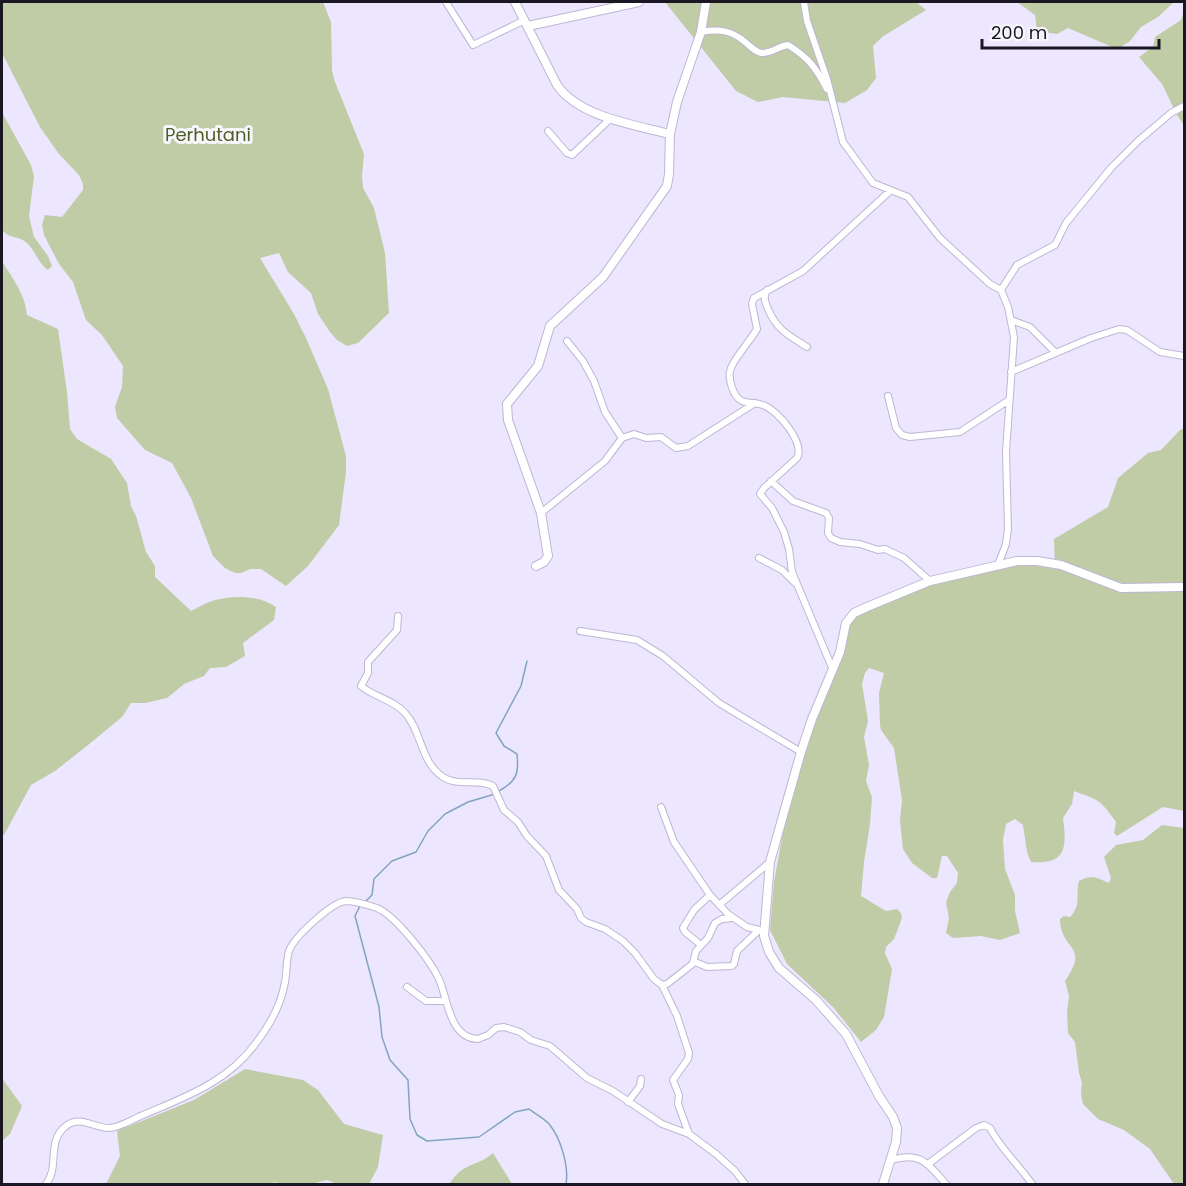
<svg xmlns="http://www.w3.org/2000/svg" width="1186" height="1186" font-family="Poppins,sans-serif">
	<rect width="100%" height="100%" fill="#ede6ff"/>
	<path fill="#bfcca5" d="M2 2H323L331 22 332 71 335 82 364 154 362 176 363 188 374 208 385 253 389 313 358 343 347 346 337 340 330 332 318 314 311 293 288 272 279 253 260 258 294 314 306 338 328 389 346 456V472L339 525 308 566 286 586 261 569H250L241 573H235L225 568 213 556 191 498 172 463 145 450 117 418 115 407 122 387 123 366 102 335 86 320 73 282 59 264 44 235 42 225 45 215 62 217 83 190V184L79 175 59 154 40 127 2 53Z
		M665 2H916L926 10 882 37 873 46 876 78 867 90 845 103 783 97 758 102 736 91Z
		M1017 2H1174L1158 17 1141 27 1130 41 1117 49 1068 28 1057 34 1037 31 1035 15Z
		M1184 11V125L1177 115 1162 84 1139 57 1153 47 1155 37 1181 20Z
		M2 106 3 114 31 165 34 176 29 216 34 237 48 256 52 266 48 270C38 263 35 250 27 243 18 235 9 239 2 230Z
		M2 261C13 279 25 294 27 315L58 329 67 392 70 429 77 439 111 459 127 483 131 506 136 516 146 552 155 566V577L191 611C197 608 205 603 212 601 232 595 259 595 276 607L274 620 243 643 245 656 226 667 210 668 204 676 184 684 167 698 145 703H131L122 717 88 745 55 771 31 785 4 835 2 834Z
		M1184 428V811L1163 807 1117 836 1114 833 1116 822C1110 814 1103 802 1092 798 1086 795 1081 794 1074 791L1072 804 1063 818C1067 848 1066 865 1031 862L1027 852 1023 825 1015 819 1006 824 1003 840 1005 869 1015 895V911L1020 933 1000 940 981 936 953 938 946 933 949 918 946 902 950 892 957 883 958 873 947 856H942L937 878H932L912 863 903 849 900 821 902 800 894 748 881 730 880 725 879 693 884 673 869 668 865 673 862 684 868 721 864 737 869 765 866 781 872 797 870 824 864 862 861 896 886 911 897 909 901 913 902 918 894 939 886 947 885 953 892 969 884 1017 876 1030 861 1042 833 1007 787 964 770 930 774 882 784 827 802 758 839 660 853 617 909 592 969 575 1026 563 1055 567 1054 539 1108 507 1118 478 1148 453 1161 450 1180 430Z
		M1162 825 1184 828V1184H1174L1150 1149 1124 1130 1098 1119 1083 1104 1081 1094 1082 1083 1079 1073 1075 1042 1068 1033 1067 1012 1069 996 1065 981C1091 944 1060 951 1060 919L1064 916 1070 917C1082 904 1075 896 1079 881 1092 874 1097 878 1109 883L1111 878 1104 857 1116 845 1143 840Z
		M245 1069 303 1080 318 1090 344 1124 383 1135 378 1167 369 1184H337L327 1180 311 1184H282L275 1182 269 1184H106L120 1156 117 1131 194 1100Z
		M2 1078 22 1106 10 1134 2 1141Z
		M493 1153 512 1184H449C453 1179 457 1173 462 1170 474 1162 480 1164 493 1153Z"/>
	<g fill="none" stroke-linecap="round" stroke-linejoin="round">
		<path stroke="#82a4c1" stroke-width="1.5" d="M499 791C517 781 519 773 517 754L504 746 496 733 521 686 527 661
			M366 901 372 895 374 879 392 861 416 852 428 831 445 814 468 802 495 794
			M360 906 355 916 379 1007 382 1037 390 1060 408 1080 410 1119 417 1135 427 1141 479 1137 515 1112 529 1109C535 1114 544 1118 549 1124 561 1138 569 1167 566 1184"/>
		<defs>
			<path id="minor" d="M446 2 473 45 525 20
				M804 2 807 21 827 79 843 142 873 183 908 197 940 238 990 284 1001 290 1008 307 1014 337 1006 452 1008 529 1006 544 998 565
				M701 32C719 29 731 30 745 42 750 46 755 52 761 53 770 54 779 46 788 45 809 58 816 68 827 89
				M548 131 567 153 572 155 610 119
				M767 290C763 297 765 302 768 309 777 330 788 335 807 347
				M1001 290 1017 265 1055 245 1066 223 1111 168 1138 141 1171 113 1184 106
				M1011 320 1030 327 1055 352
				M567 341 583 361 594 381 605 412 622 438
				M1011 372 1091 338 1119 329 1127 330 1160 352 1184 356
				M888 396 896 428 902 435 910 437 960 432 1009 400
				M771 481 793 501 826 513 829 518 828 533 831 538 840 542 860 544 878 550 885 549 904 558 930 581
				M541 513 605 461 622 438 634 434 646 438 661 437 676 448 688 446 755 403
				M759 558 782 570 795 583
				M398 616 397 630 368 662V673L361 686C374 697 394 700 405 713 422 731 420 762 443 777 458 787 478 778 493 786L504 810 518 822 527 836 546 856 559 890 577 909 581 918 586 922 605 929 623 941 635 953 654 979 662 985 667 984 695 962 707 967 732 966 734 964 737 951 758 931
				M580 631 637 640 663 656 719 703 801 752
				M833 670 792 572 789 549 784 532 772 508 760 494 764 488 797 458C805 443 779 412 765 406 758 402 749 404 742 401 733 397 727 377 731 368 735 357 751 340 757 329L752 304 754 298 803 271 890 191
				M661 807 674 842 710 895 728 914 747 927 759 930
				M719 905 770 862
				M701 945 685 932 683 928 694 910 710 895
				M693 963 696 951 708 938 715 923 722 919 732 918
				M662 985 677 1016 689 1053 688 1059 673 1080 679 1095 678 1104 689 1134
				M407 987 426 1001H445
				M628 1102 640 1086 641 1079
				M891 1160C921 1151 928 1164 946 1184
				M928 1164 976 1128 984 1125 990 1128C1000 1148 1019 1165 1032 1184
				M46 1184C60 1167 46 1141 66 1126 80 1115 94 1128 109 1128 119 1128 133 1119 143 1115 185 1097 228 1082 256 1043 270 1025 281 1005 285 982 287 972 286 961 289 951 294 937 332 902 346 901 355 901 368 905 377 908 396 916 430 960 439 979 448 999 449 1038 478 1039L488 1035 496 1028 504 1027 520 1032 531 1040 550 1046 587 1078 613 1091 662 1124 689 1134 716 1154 735 1171 745 1184"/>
			<path id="tertiary" d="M515 2 557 85C579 117 635 125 670 134L669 174 667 186 603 277 550 326 538 366 507 404 508 420 541 513 548 556 544 562 536 566
				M528 26 639 2
				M670 134 677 102 701 32 706 2
				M883 1184 896 1142 897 1128 893 1117 879 1096 846 1034 816 1000 779 968 769 952 764 936 770 862 801 752 812 719 840 652 846 623 854 613 867 607 930 581 1017 561H1037L1061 565 1121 588 1184 587"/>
		</defs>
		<use href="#minor" stroke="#beb6d3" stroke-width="8"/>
		<use href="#tertiary" stroke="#beb6d3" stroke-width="10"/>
		<use href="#minor" stroke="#fff" stroke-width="6"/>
		<use href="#tertiary" stroke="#fff" stroke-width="8"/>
	</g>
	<g text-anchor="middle" stroke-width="6" stroke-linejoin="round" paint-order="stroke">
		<g font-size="18" fill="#4f5f24" stroke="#f8f6fd">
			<text x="208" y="141">Perhutani</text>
		</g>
	</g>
	<rect width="1186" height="1186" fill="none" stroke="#1a1722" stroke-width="6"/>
	<path d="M982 39v9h177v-9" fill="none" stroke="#1a1722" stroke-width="3"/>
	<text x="991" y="39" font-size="18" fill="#1a1722" stroke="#f8f6fd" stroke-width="4.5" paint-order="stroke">200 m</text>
</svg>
